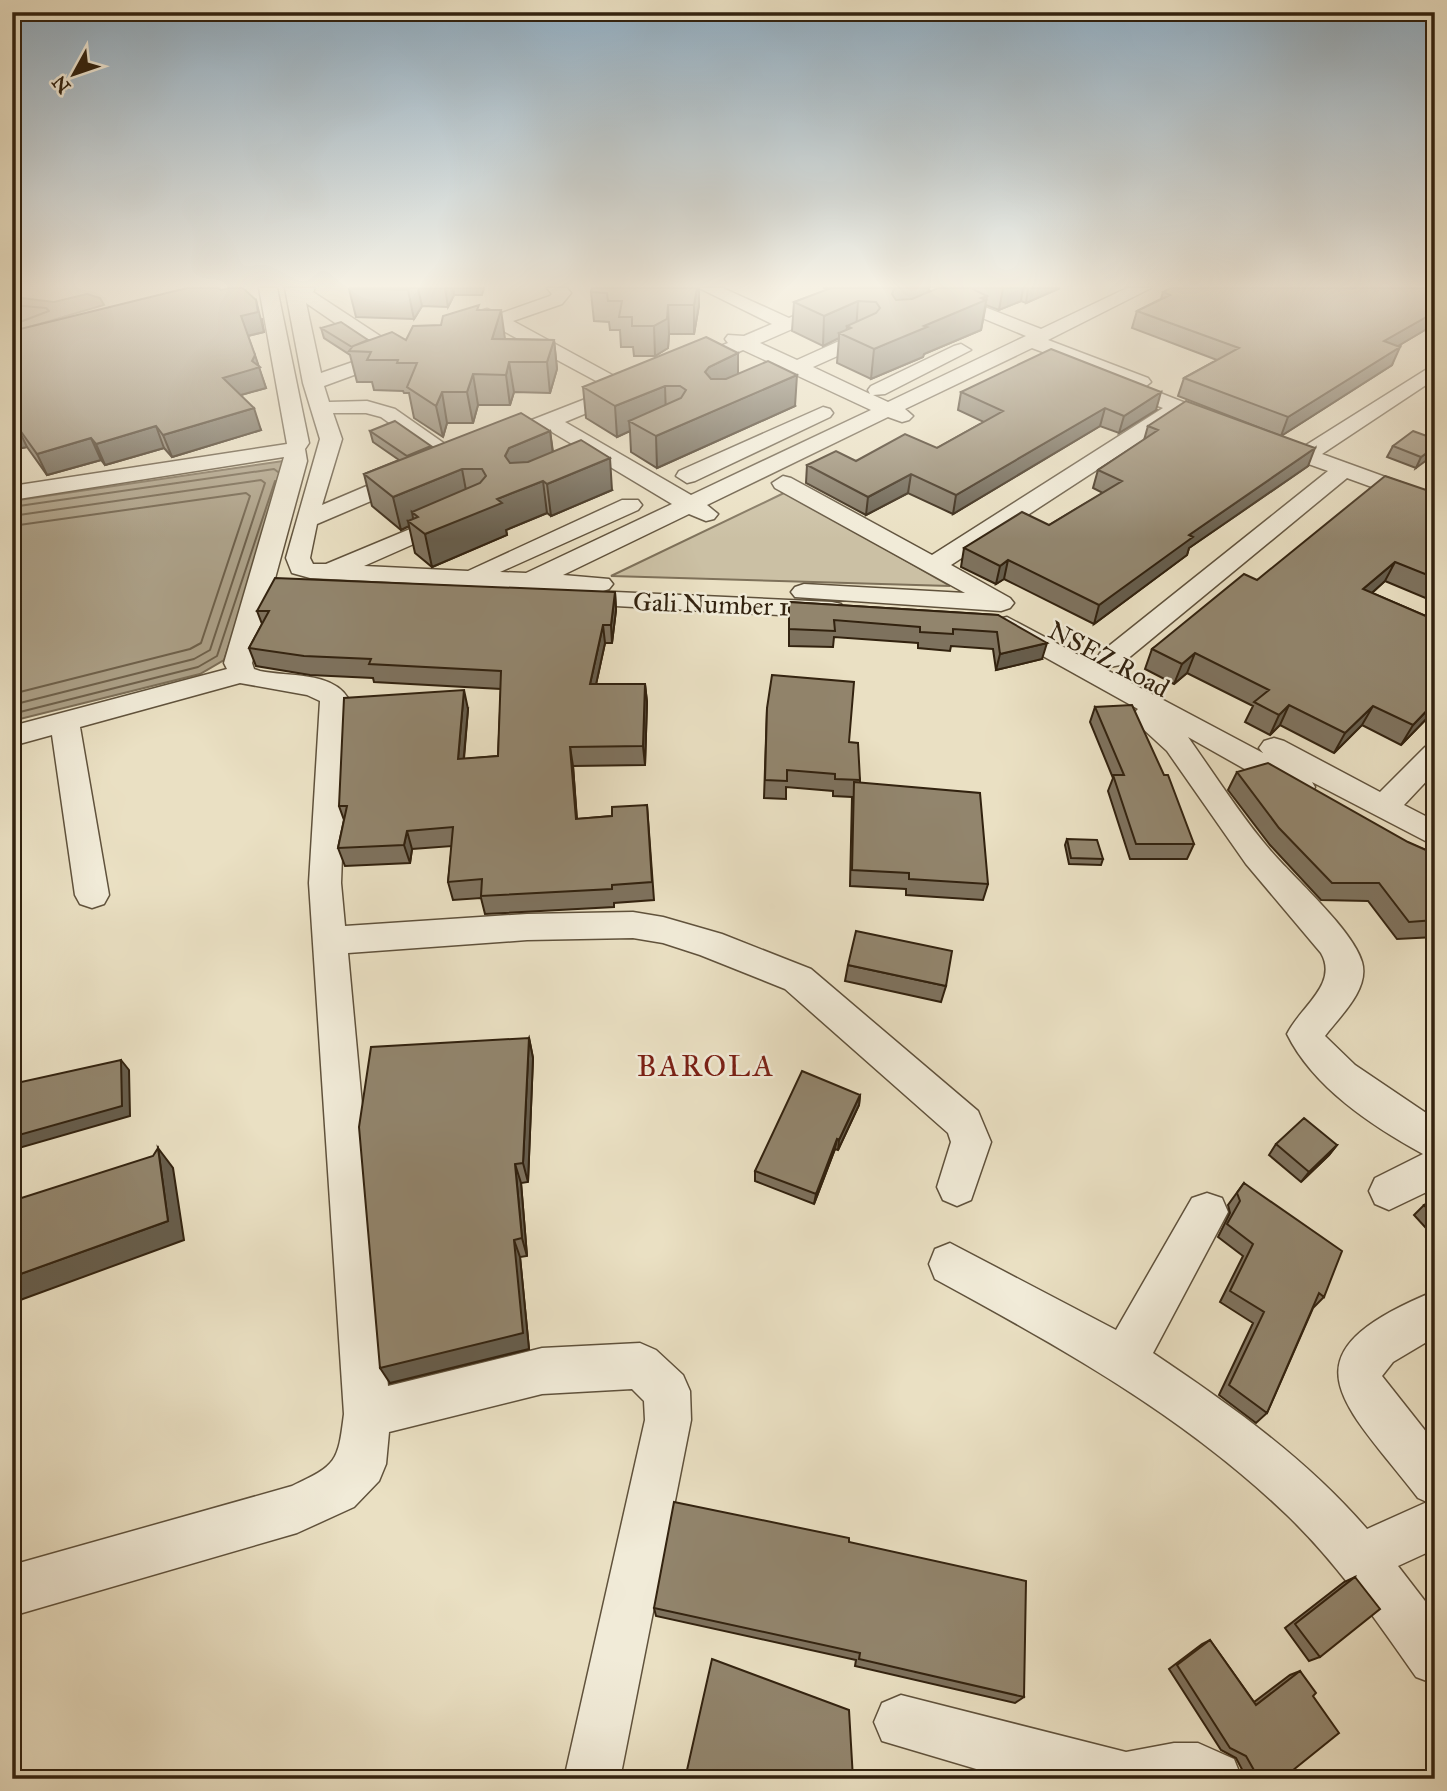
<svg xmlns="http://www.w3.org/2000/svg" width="1447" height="1791" font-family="'IM FELL Great Primer',serif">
	<rect width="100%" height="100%" fill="#eae0c3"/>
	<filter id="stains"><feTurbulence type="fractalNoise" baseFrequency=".00286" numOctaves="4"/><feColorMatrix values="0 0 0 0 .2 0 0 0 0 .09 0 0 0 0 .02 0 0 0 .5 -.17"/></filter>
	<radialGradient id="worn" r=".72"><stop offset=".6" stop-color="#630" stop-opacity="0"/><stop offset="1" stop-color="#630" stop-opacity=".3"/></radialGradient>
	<path fill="#cbc0a4" stroke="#7e715a" stroke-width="2" d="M786 492 950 586 611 576Z"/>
	<path fill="#ab9f86" stroke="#7b6d56" stroke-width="2" d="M87 294 100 298 104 305 12 332V297L54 302Z
		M290 460 224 660 200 674 12 721V501Z"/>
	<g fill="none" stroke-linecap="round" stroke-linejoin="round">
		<path stroke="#6e604a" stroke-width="2" d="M12 305 46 308 49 311 12 325
			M12 507 274 469 278 472
			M12 516 261 480 265 483 210 650 194 659 12 705
			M12 526 246 493 250 496 201 643 190 649 12 694
			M12 714 198 667 217 656 275 481"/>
		<defs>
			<path id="minor" d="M259 288H277L309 443 305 449 307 461 252 663 254 669 260 671C288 677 331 671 348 698L341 883 345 926 527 914 633 912 663 917 722 934 811 969 978 1111 991 1142 971 1200 957 1206 943 1200 937 1187 951 1142 948 1133 785 989 700 955 663 943 633 938 527 940 348 953 388 1386 542 1348 640 1343 656 1350 683 1375 690 1391 691 1420 620 1779H564L645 1420 644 1401 632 1389 542 1394 389 1432 386 1464 379 1481 354 1507 297 1533 12 1616V1565L292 1486C337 1465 338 1462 344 1414L309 883 320 701 307 695 240 683 80 727 109 895 104 904 92 908 80 904 75 895 52 735 12 746V726L227 669 224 663 284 457 12 500V486L287 444Z
				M285 288H315L313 292 406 353 403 357 324 386 329 402 367 401 395 409 465 458 454 465 446 463 381 417 366 413H333L342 439 322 505 402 471 410 469 421 476 418 481 317 524 310 558 313 564H326L451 512 459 514 463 519 459 524 364 566 468 571 622 500H638L642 505 638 510 500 572 526 573 672 504 547 429 496 449 485 442 488 437 611 389 496 327 461 339 452 333 454 329 482 320 478 315 480 311 487 309 499 314 550 296 552 294 547 288H567L571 293 562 304 513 321 638 389 635 393 565 422 691 495 871 410 796 375 784 379 777 377 774 373 780 367 743 350 695 370H681L678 366 681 362 728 343 725 339 728 335 744 336 772 324 699 288H723L789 318 861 288H886L760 343 797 360 857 333H871L874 337 871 341 813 367 870 394 868 390 871 386 954 346 961 344 971 350 885 394 873 395 888 402 1026 336 910 288H936L1041 329 1127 288H1151L1048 340 1148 378 1151 382 1145 387 1226 419 1230 423 1219 429 1181 415 951 565 1010 598 1014 603 1010 608 1001 611 795 597 791 592 795 587 804 584 965 593 775 488 772 483 783 476 791 478 932 555 1163 408 1109 387 1106 383 1112 378 1032 348 905 409 913 416 909 420 902 422 888 417 707 505 718 514 714 519 706 521 689 514 563 575 609 579 613 584 609 589 600 592 310 578 292 573 286 558 320 439 303 383ZM306 303 379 353 321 373Z
				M1435 364V379L1322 454 1435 495V510L1347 478 1120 665 1110 667 1100 665 1096 659 1100 653 1328 471 1261 447 1258 442 1261 437 1269 435 1303 447Z
				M823 407 830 409 833 413 830 417 695 481 687 483 676 476 679 471Z
				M571 590 832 602 841 604 845 610 841 616 832 618 562 603 558 598 562 593Z
				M1007 617 1263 753 1259 748 1264 741 1274 738 1284 741 1380 792 1425 747 1435 744V772L1404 805 1435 821V846L1312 782 1315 787 1311 794 1300 798 1289 794 1188 737C1215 775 1240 815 1270 850 1293 877 1353 930 1362 962 1370 989 1340 1016 1325 1036L1355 1065 1435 1119V1188L1389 1210 1375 1204 1369 1191 1375 1178 1423 1154C1372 1126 1313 1087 1287 1034 1300 1007 1339 984 1321 953L1246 864 1167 751 1130 717 1138 709 998 631 994 625 998 619Z
				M1207 1193 1222 1198 1228 1212 1153 1353C1229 1404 1307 1459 1367 1529L1427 1502 1418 1498C1341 1399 1279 1355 1435 1291V1337L1393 1362 1382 1376 1435 1443V1549L1398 1566 1435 1614V1684L1416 1677C1376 1620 1337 1563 1287 1515 1183 1415 1060 1347 935 1279L929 1264 935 1249 950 1243 1116 1330 1192 1198Z
				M901 1695 1126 1752 1174 1743H1198L1234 1759 1242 1779H1010L882 1741 874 1722 882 1703Z"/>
		</defs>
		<use href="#minor" stroke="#60523c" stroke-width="3"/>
		<use href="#minor" fill="#f1ebd8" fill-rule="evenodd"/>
	</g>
	<path fill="#7e725e" stroke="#32220f" stroke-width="2" d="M484 288 482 295H454L448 307 422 306 414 319 356 317 349 289Z
		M592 288H699V305L694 334H669L668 348 655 356H634L633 347H621L620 330H610L609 322 594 321 591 292Z
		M823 288H929V292L973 289V288H1060L1026 303 1021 301 999 310 986 305 981 330 924 354 923 357 871 379 837 363 839 338 823 346 792 331 794 302 830 289Z
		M1435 288V324L1398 346 1392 365 1281 436 1178 396 1184 378 1217 360 1132 328 1137 311 1161 299 1163 292Z
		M479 310 505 339 554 340 557 369 550 393 514 392 510 405H478L473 423H447L443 437 414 418 409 393H404L403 391 374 390 372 382H357L350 355 324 338 321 328 368 340H406Z
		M262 319 264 332 248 336 266 388 241 395 261 430 172 457 164 448 105 465 101 460 47 475 27 447 12 450V331Z
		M738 353V374L795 406 657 468 631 452 630 431 617 437 586 418 583 387Z
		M961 392 1156 410 1119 433 1100 426 953 514 908 493 866 515 806 483 807 465 856 461 937 448 984 422 958 410Z
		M1435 400V412L1430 410Z
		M1148 426 1308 466 1189 548 1187 555 1094 624 1004 579 996 584 961 567 964 548 1049 525 1103 493 1093 488 1098 470 1144 440Z
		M370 431 432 448 550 431 553 452 612 490 551 516 547 513 506 530 507 535 432 567 415 553 409 526 401 530 372 506 364 474 399 460 373 442Z
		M1435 439 1416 468 1387 457 1393 446Z
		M1435 493V602L1385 581 1372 593 1435 620V710L1401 745 1362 725 1334 753 1280 725 1270 735 1245 722 1253 706 1187 673 1174 684 1145 669 1152 649 1257 580Z
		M615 592 616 610 612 643H605L596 684H645L647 702 645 765 573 766 577 819 612 816 647 805 654 900 614 903V907L485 914 481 898 453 900 448 882 452 846 412 849 410 863 345 866 338 848 344 820 339 806 468 709 464 759 498 756 501 689 374 682 373 678 310 675 256 666 249 648 262 624 257 611Z
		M789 602 998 615 1042 659 996 670 993 649 951 646 950 651 918 648V643L834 637 833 647 789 646Z
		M1095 707 1194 844 1187 859H1130L1108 791 1113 778 1090 722Z
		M767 709 849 742 860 780V783L988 884 983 900 906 895V889L850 886 852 797 833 796V791L786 787V799L764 798Z
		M1237 772 1435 854V937L1397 939 1368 901 1321 900 1270 845 1228 790Z
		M1067 839 1103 859 1101 865 1069 864 1065 845Z
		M848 965 946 986 941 1002 845 981Z
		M529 1038 533 1058 528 1182 521 1183 527 1256 520 1257 529 1349 390 1383Z
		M860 1095 859 1105 838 1150 835 1149 814 1204 755 1181V1171Z
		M1276 1144 1337 1145 1329 1155 1301 1182 1269 1155Z
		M1244 1183 1324 1297 1313 1308 1267 1413 1256 1423 1219 1395 1253 1323 1220 1302 1243 1256 1218 1237 1230 1213 1228 1205Z
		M1435 1200V1238L1414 1215 1424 1205Z
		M849 1542 1024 1697 1015 1703 855 1666 856 1660 656 1616 654 1608Z
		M1355 1577 1320 1657 1309 1661 1285 1628 1344 1582Z
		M1210 1640 1254 1702 1290 1675 1300 1671 1313 1696 1282 1779H1247L1236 1758 1221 1750 1169 1669 1202 1644Z"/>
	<path fill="#665d4c" stroke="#32220f" stroke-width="2" d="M410 288H418L422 306 414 319 408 290Z
		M445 288H453L454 295 448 307Z
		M697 288H699V305L694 334V305Z
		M894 288H929L928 300 889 323 892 294Z
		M1003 288H1023L1021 301 999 310Z
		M1028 288H1060L1026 303Z
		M987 296 981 330 924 354 923 357 871 379 874 349Z
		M256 300 264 332 247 336 241 316Z
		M858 301 856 331 847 326 846 335 839 333V338L823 346 824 316Z
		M668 305 669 334 668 348 655 356 654 326Z
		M501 310 505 339H492Z
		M1435 312V324L1376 359 1384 341Z
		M554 340 557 369 550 393 547 362Z
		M1400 347 1392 365 1281 436 1288 417Z
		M738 353V384L705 403V372L709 367Z
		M255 355 266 388 230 398 223 378 252 361Z
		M509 362 514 392 510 405 506 375Z
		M473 374 478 405 473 423 467 392Z
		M797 375 795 406 657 468 656 436Z
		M665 386 666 417 629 421 630 431 617 437 615 406Z
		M442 392 447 423 443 437 436 406Z
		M1161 392 1156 410 1119 433 1124 416Z
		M254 408 261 430 172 457 163 435Z
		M1105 408 1100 426 953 514 956 495Z
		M17 426 27 447 12 450V427Z
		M156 426 164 448 105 465 96 444Z
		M550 431 554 463 514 480 505 456 509 448Z
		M91 438 101 460 47 475 37 454Z
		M1435 447V454L1416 468 1421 457Z
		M1315 448 1308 466 1189 548 1187 555 1094 624 1099 605 1189 535Z
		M610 458 612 490 551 516 547 484Z
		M462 469 468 501 418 517 412 512 414 524 408 521 409 526 401 530 393 497Z
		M911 474 908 493 866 515 868 497Z
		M543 481 547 513 506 530 507 535 432 567 425 534 497 499Z
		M1008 560 1004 579 996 584 1000 566Z
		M1395 562 1385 581 1354 609 1363 589Z
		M615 592 616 610 612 643 611 625Z
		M603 625 605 643 592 703 590 684Z
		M1047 643 1042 659 996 670 1000 654Z
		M1195 653 1187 673 1174 684 1182 664Z
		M645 684 647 702 645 765 643 746Z
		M464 690 468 709 462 777 458 759Z
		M1435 702V710L1401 745 1413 725Z
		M1289 705 1280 725 1270 735 1279 715Z
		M1373 706 1362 725 1334 753 1345 733Z
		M570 747 573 766 578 837 576 819Z
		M407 831 412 849 410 863 404 845Z
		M529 1038 533 1058 528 1182 523 1163Z
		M121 1060 129 1070 130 1116 12 1150V1137Z
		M860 1095 859 1105 838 1150 839 1140Z
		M837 1139 835 1149 814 1204 816 1194Z
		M1337 1145 1329 1155 1301 1182 1309 1172Z
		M158 1148 173 1168 184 1240 12 1303V1277L168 1221Z
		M515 1164 521 1183 527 1256 522 1238Z
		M514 1240 520 1257 529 1349 390 1383 380 1368Z"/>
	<path fill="#92856d" stroke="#32220f" stroke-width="2" d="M187 288H219L221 290 229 288H243L256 300 258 312 241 316 255 355 252 361 260 367 223 378 254 408 163 435 156 426 96 444 91 438 37 454 17 426 12 427V331Z
		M349 288H410L408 290Z
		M592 288H697L694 305H668L667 319 654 326H632V317H619L622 301H608L607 293 591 292Z
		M831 288H894L892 294 896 300 912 299 938 288H971L987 296 981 298 986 300 924 326 927 327 874 349 839 333 851 328 847 326 876 313 880 308 876 302 858 301 824 316 794 302Z
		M1171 288H1435V312L1384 341 1400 347 1288 417 1184 378 1239 348 1137 311 1170 295 1163 292Z
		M479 305 477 310H501L492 339 554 340 547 362H509L506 375 473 374 467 392H442L436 406 407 387 417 363H397L398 360H367L371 352 349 351 353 346 392 332 406 340 413 326 441 325 443 316Z
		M341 322 368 340 353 346 352 347 321 328Z
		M706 337 738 353 709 367 705 372 711 379H726L768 361 797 375 656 436 629 421 681 398 686 390 680 386H665L615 406 583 387Z
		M1051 349 1161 392 1124 416 1105 408 956 495 911 474 868 497 807 465 836 451 856 461 905 434 937 448 1003 411 961 392Z
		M1186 401 1315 448 1189 535 1193 537 1099 605 1008 560 1000 566 964 548 1022 512 1049 525 1122 481 1098 470 1158 430 1148 426Z
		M521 413 550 431 509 448 505 456 510 463 528 462 581 440 610 458 547 484 543 481 497 499 502 503 425 534 408 521 418 517 412 512 480 483 486 476 482 469H462L393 497 364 474Z
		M395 421 431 446 407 456 370 431Z
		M1413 431 1435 439V447L1421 457 1393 446Z
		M1385 476 1435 493V578L1395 562 1363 589 1435 620V702L1413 725 1373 706 1345 733 1289 705 1279 715 1254 702 1269 690 1195 653 1182 664 1152 649 1244 574 1257 580Z
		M275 578 615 592 611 625H603L590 684H645L643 746 570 747 576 819 612 816V807L647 805 652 882 612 885V889L481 896 482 879 448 882 453 827 407 831 404 845 338 848 347 806H339L344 698 464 690 458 759 498 756 501 671 369 664 371 659 304 656 249 648 269 611H257Z
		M789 602 998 615 1047 643 1000 654 997 632 953 629V634L920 632V627L834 620 835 631 789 629Z
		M772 675 854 682 849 742 858 743 860 780 835 779V774L787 770V781L765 780 767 708Z
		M1132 705 1164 775H1168L1194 844H1136L1113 775H1124L1095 707Z
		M1268 763 1408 842 1435 854V920L1409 922 1379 883H1332L1279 828 1237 772Z
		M854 782 980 793 988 884 909 879V873L852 870Z
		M1067 839 1097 840 1103 859 1071 858Z
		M856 931 952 951 946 986 848 965Z
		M529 1038 523 1163 515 1164 522 1238 514 1240 523 1333 380 1368 359 1127 371 1047Z
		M121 1060 122 1106 12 1137V1084Z
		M802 1071 860 1095 839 1140 837 1139 816 1194 755 1171Z
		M1304 1118 1337 1145 1309 1172 1276 1144Z
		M158 1148 168 1221 12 1277V1201L153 1156Z
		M1244 1183 1342 1251 1324 1297 1319 1293 1267 1413 1229 1385 1264 1312 1230 1291 1253 1244 1227 1224 1240 1201 1237 1193Z
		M1435 1200V1217L1424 1205Z
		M674 1502 849 1538V1542L1026 1581 1024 1697 859 1659 860 1653 654 1608Z
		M1355 1577 1380 1609 1320 1657 1295 1624Z
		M1210 1640 1256 1705 1300 1671 1316 1693 1313 1696 1339 1733 1282 1779H1259L1246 1756 1230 1748 1177 1665Z
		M712 1659 849 1710 853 1779H685Z"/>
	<linearGradient id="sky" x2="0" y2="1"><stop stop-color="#8facc1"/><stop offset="0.53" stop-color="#f6f1e4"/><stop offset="1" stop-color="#f6f1e4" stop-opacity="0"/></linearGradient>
	<rect width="1447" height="539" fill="url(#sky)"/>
	<g text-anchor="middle" stroke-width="5" stroke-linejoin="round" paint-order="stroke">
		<g font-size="26" fill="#32220f" stroke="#f1ebd8">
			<text transform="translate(711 604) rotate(2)" y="9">Gali Number 1</text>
			<text transform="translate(1109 659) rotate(28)" y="9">NSEZ Road</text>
		</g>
		<g font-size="30" letter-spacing="2" fill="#7a1f14" stroke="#f1ebd8">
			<text x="706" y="1076">BAROLA</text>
		</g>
	</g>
	<rect width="1447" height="1791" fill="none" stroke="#eae0c3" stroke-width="42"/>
	<rect x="14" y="14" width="1419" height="1763" fill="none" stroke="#32220f" stroke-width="3.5"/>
	<rect x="21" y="21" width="1405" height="1749" fill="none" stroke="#32220f" stroke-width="2"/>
	<g transform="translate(74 74) rotate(230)" stroke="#f1ebd8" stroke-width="5" paint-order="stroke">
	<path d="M0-5L12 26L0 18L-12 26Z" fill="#32220f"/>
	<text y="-10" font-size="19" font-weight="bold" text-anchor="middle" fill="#32220f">N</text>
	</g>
	<rect width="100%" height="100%" filter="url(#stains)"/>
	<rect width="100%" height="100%" fill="url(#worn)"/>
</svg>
